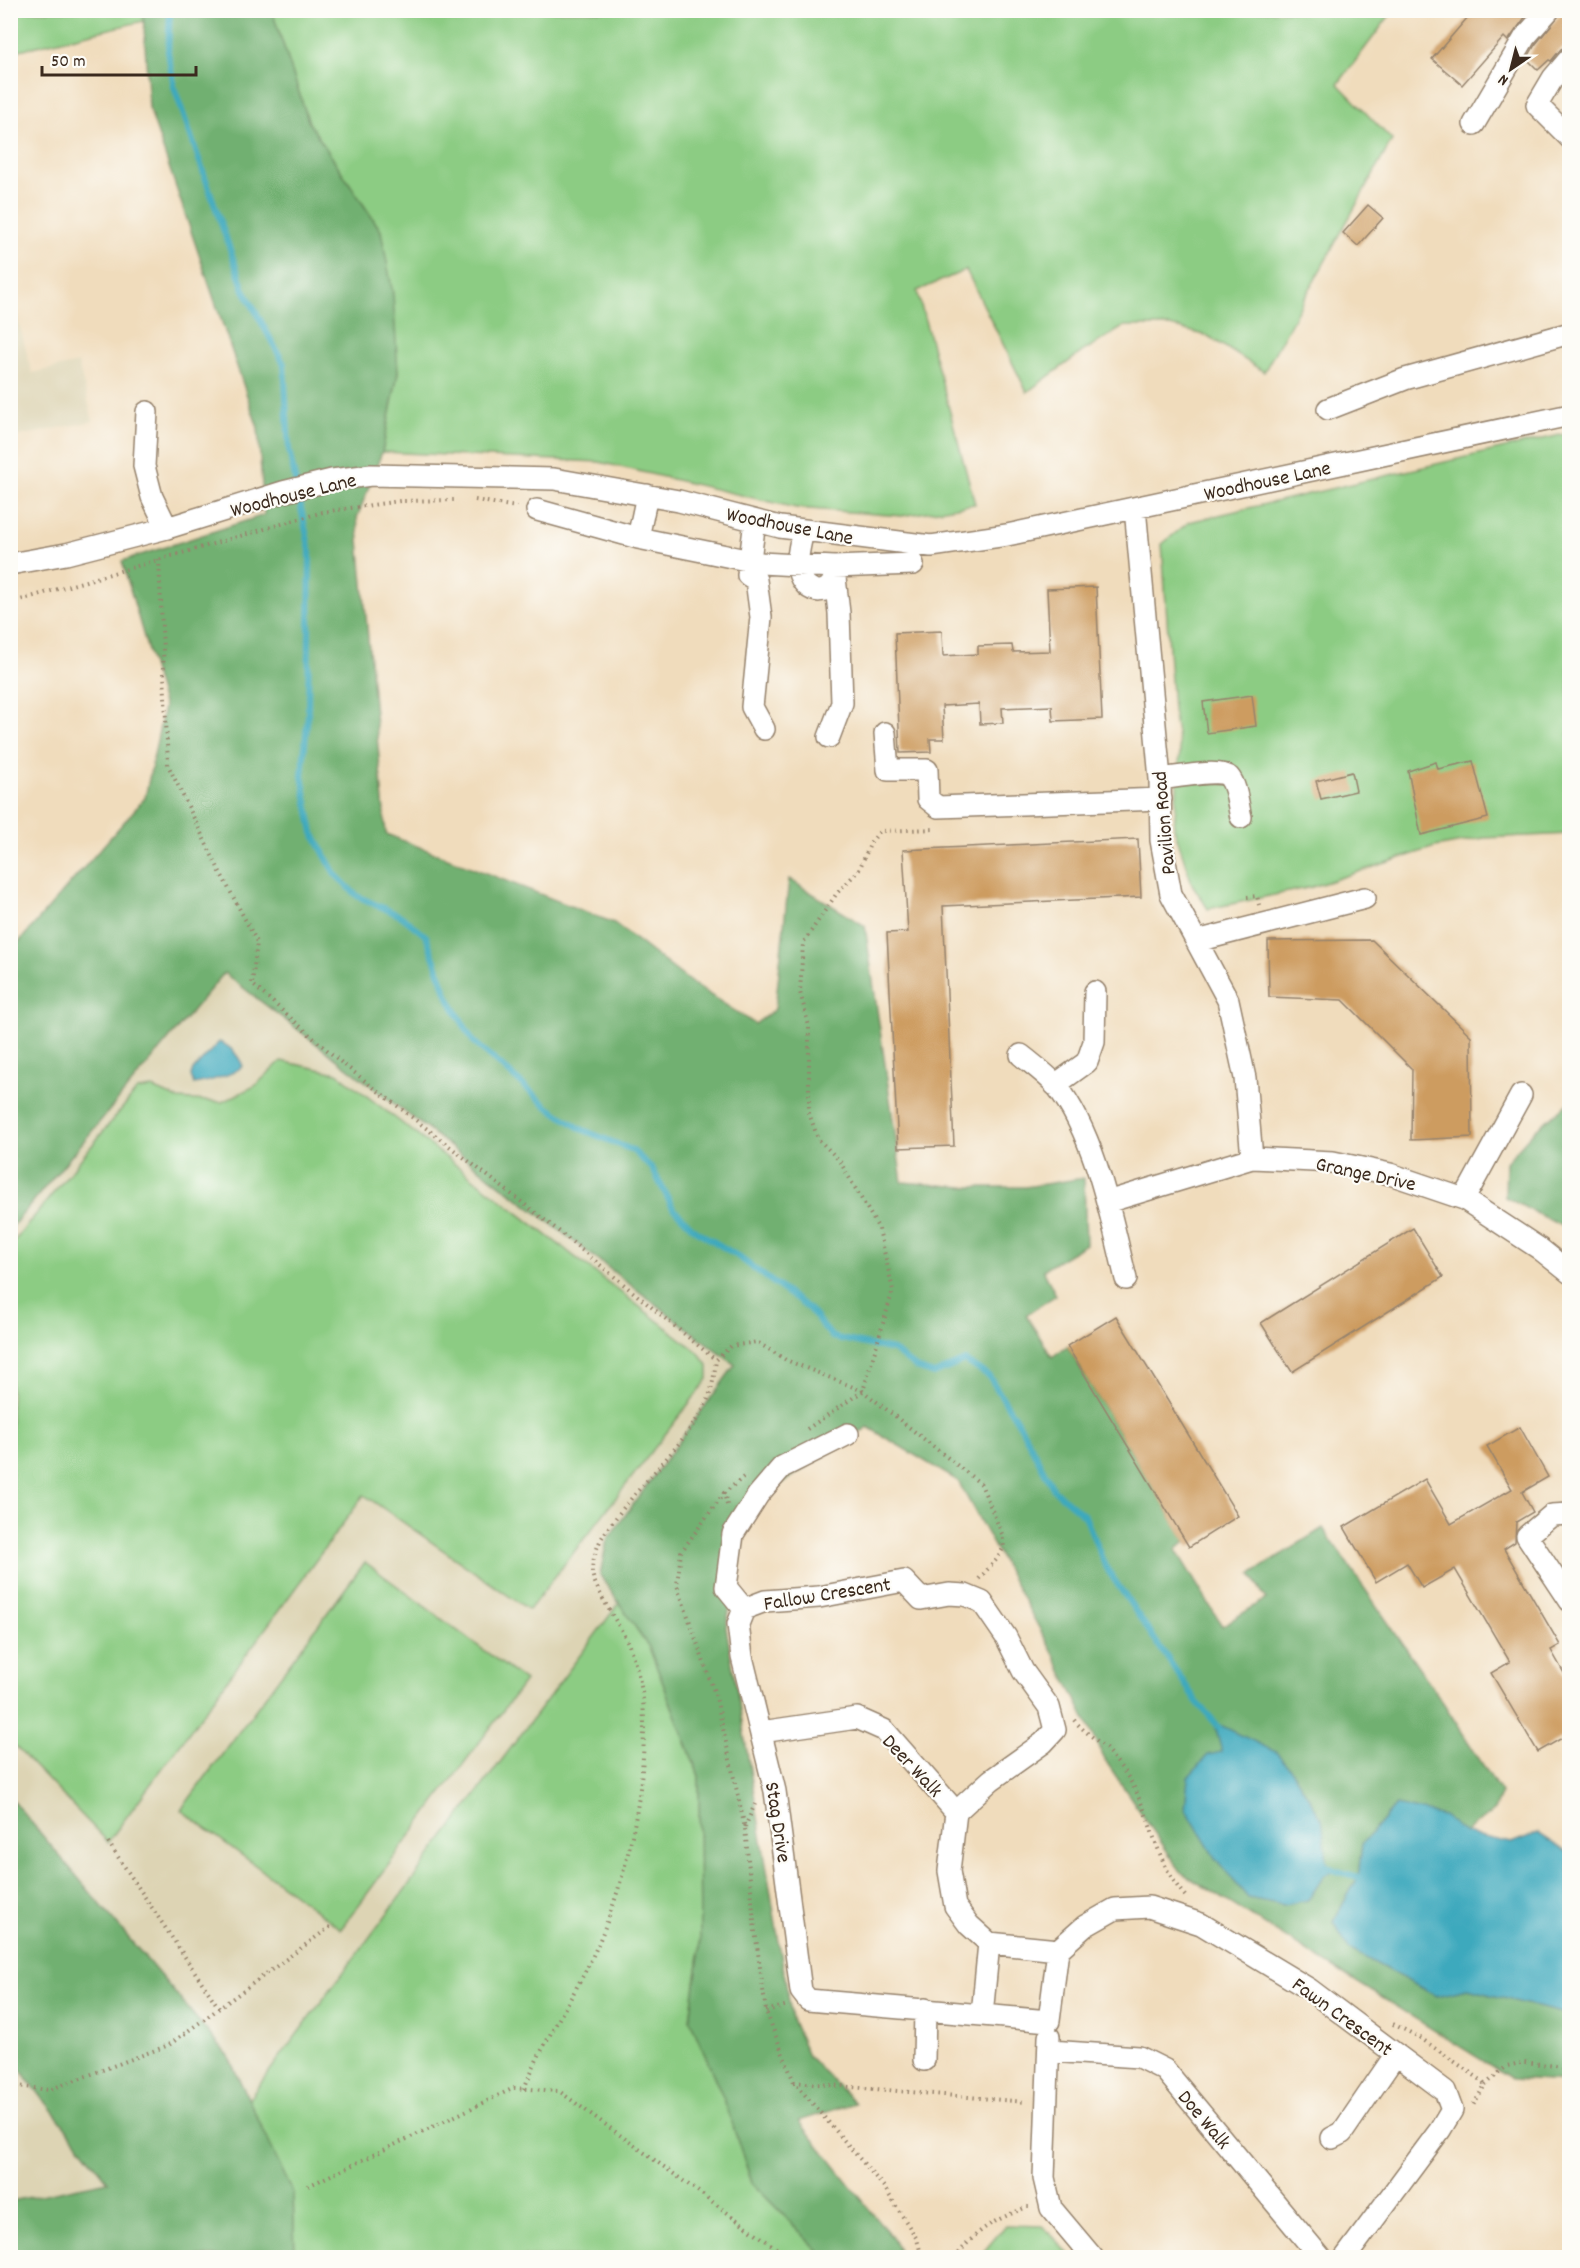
<svg xmlns="http://www.w3.org/2000/svg" width="1580" height="2268" font-family="Dekko,sans-serif">
	<rect width="100%" height="100%" fill="#fdfcf7"/>
	<filter id="ink" filterUnits="userSpaceOnUse"><feTurbulence type="fractalNoise" baseFrequency=".0167" numOctaves="2"/><feDisplacementMap in="SourceGraphic" scale="12" xChannelSelector="R" yChannelSelector="G"/><feConvolveMatrix kernelMatrix="1 2 1 2 8 2 1 2 1" color-interpolation-filters="sRGB"/></filter>
	<filter id="wash" filterUnits="userSpaceOnUse"><feTurbulence type="fractalNoise" baseFrequency=".008" numOctaves="4" result="noise"/><feDisplacementMap in="SourceGraphic" scale="24" xChannelSelector="R" yChannelSelector="G"/><feGaussianBlur stdDeviation="1.35" result="paint"/><feColorMatrix in="noise" values="0 0 0 0 0 0 0 0 0 0 0 0 0 0 0 0 0 1.4 0 .05"/><feComposite in="paint" operator="in"/></filter>
	<g filter="url(#wash)">
		<rect width="100%" height="100%" fill="#f0dcbc"/>
		<path fill="#ddd4b4" d="M13 300 32 373 78 363 93 421 11 438 10 301Z
			M224 973 735 1366 607 1540 600 1575 619 1603 248 2100 109 2181 11 2201 10 2058 16 2064 177 1996 11 1797V1228Z"/>
		<path fill="#8ccc83" stroke="#647b50" stroke-width="1.5" d="M10 11H143L144 21 11 52Z
			M272 11H1393L1338 84 1392 140 1264 372 1208 336 1170 326H1125L1085 350 1027 392 966 270 917 291 975 504 902 516 796 508 599 462 382 452 398 373 381 231 309 123Z
			M1569 433V834L1484 838 1435 847 1312 887 1208 909 1192 884 1174 828 1180 752 1173 710 1162 544 1189 522Z
			M281 1061 337 1073 698 1352 708 1365V1379L529 1610 364 1495 108 1842 11 1742V1245L137 1090 153 1088 178 1099 222 1102 255 1086Z
			M365 1562 525 1681 341 1929 181 1810Z
			M619 1603 649 1647 699 1776 700 1948 690 2020 725 2102 752 2183 825 2257H295L293 2193 248 2100Z
			M1006 2225 1043 2226 1072 2257H979Z"/>
		<path fill="#71b071" stroke="#566d48" stroke-width="1.5" d="M143 11H272L309 123 381 231 393 294 398 373 382 452 357 518 386 834 614 923 693 984 755 1024 775 1009 789 879 865 926 902 1182 964 1187H1025L1084 1178 1086 1244 1043 1270 1056 1295 1026 1315 1052 1357 1067 1346 1186 1541 1176 1550 1222 1626 1266 1599 1251 1574 1323 1528 1444 1704 1501 1793 1494 1810 1465 1833 1442 1816 1396 1805 1362 1844 1358 1877 1333 1922 1349 1949 1436 1996 1468 1989 1569 2015V2082L1512 2079 1182 1873 1107 1763 1054 1655 958 1481 868 1427 778 1486 747 1520 726 1627 792 2019 808 2056 855 2103 799 2121 893 2239 902 2257H825L752 2183 725 2102 690 2020 700 1948 699 1776 649 1647 600 1575 607 1540 735 1365 224 973 11 1228V951L145 798 164 707 122 561 264 515 258 428 149 108Z
			M1569 1103V1230L1505 1197 1506 1162 1536 1129Z
			M10 1797 228 2056 293 2193 295 2257H11V2201L108 2181 11 2058Z"/>
		<path fill="#3da9bd" stroke="#3c6a6e" stroke-width="1.5" d="M219 1042C231 1046 238 1055 243 1066 232 1075 209 1082 194 1084L191 1076 193 1070Z
			M1214 1722 1276 1752 1293 1772 1322 1819 1327 1861 1334 1870 1324 1876 1308 1900 1283 1905 1248 1898 1215 1858 1185 1808 1188 1777 1208 1755 1222 1752Z
			M1396 1805 1443 1816 1465 1833 1512 1843 1538 1833 1569 1853V2015L1468 1989 1436 1996 1349 1949 1333 1922 1358 1877 1362 1844Z"/>
		<g fill="none" stroke-linecap="round" stroke-linejoin="round">
			<path stroke="#3da9bd" stroke-width="6" d="M170 10 168 52 174 87 244 290 284 364 289 450 310 551 308 713 302 776 313 833 335 874 357 896 401 916 426 936 448 997 473 1041 549 1108 581 1129 632 1150 652 1168 673 1208 695 1230 736 1255 809 1309 832 1337 893 1350 916 1368 934 1374 965 1361 989 1376 1022 1429 1054 1490 1085 1516 1105 1566 1197 1702 1219 1727
				M1328 1866 1334 1870 1358 1877"/>
		</g>
		<g id="blocks">
			<path fill="#cd9c61" d="M1474 10H1520L1526 16 1508 41 1504 37 1462 85 1432 59Z
				M1561 13 1569 21V46L1561 49 1551 61 1549 60 1538 70 1527 59 1535 45Z
				M1368 205 1383 218 1358 246 1343 233Z
				M1096 587 1102 719 1053 721 1052 706 1002 708 1003 723 980 724 979 704 942 706 944 739H930L931 752 900 753 895 633 942 631 943 656 978 654V646L1012 645 1013 652 1050 651 1047 589Z
				M1252 695 1256 726 1207 733 1203 702Z
				M1473 761 1488 818 1421 835 1408 771 1436 762 1438 769Z
				M1352 772 1356 791 1321 799 1316 781Z
				M1138 839 1141 897 943 906 954 1146 898 1148 887 933 908 932 903 850Z
				M1372 940 1471 1036 1472 1137 1411 1140 1412 1069 1343 1000 1269 997 1268 941Z
				M1413 1228 1443 1277 1292 1372 1261 1323Z
				M1116 1316 1238 1516 1189 1547 1067 1346Z
				M1520 1427 1548 1477 1522 1492 1533 1512 1516 1522 1515 1542 1504 1549 1560 1645 1551 1650 1569 1682V1734L1538 1752 1491 1673 1510 1662 1455 1569 1422 1588 1407 1563 1376 1582 1344 1527 1425 1479 1451 1524 1512 1489 1487 1446Z"/>
		</g>
	</g>
	<g filter="url(#ink)">
		<use href="#blocks" fill-opacity="0" stroke="#96836d" stroke-width="1.5"/>
		<g fill="none" stroke-linecap="round" stroke-linejoin="round">
			<defs>
				<path id="minor" d="M1570 58 1553 78 1537 105 1570 138
					M1474 124 1525 37 1549 10
					M1328 409 1405 379 1570 333
					M147 412 144 466 152 497 167 528
					M1135 508 1160 779 1161 840 1171 894 1228 1000 1245 1078 1252 1158
					M537 510 638 538 761 563 834 567 913 564
					M755 521 748 575 756 580 761 617 752 707 764 729
					M803 530C801 542 796 557 798 569 804 599 837 597 834 570
					M638 538 647 495
					M10 564 66 554 167 528 283 492 332 480 371 475 554 479 679 501 780 527 931 546 1007 535 1570 415
					M885 733 888 770H927L928 799 938 807 1161 799
					M829 737 842 703 839 613 835 578
					M1160 779C1173 778 1220 768 1229 777 1237 786 1238 806 1241 817
					M1197 941 1365 898
					M1021 1055C1032 1064 1046 1074 1056 1085 1096 1136 1111 1217 1126 1279
					M1055 1085 1087 1062 1094 1042 1095 992
					M1464 1199 1521 1095
					M1107 1202 1252 1158 1333 1162 1390 1174 1464 1199 1540 1249 1570 1273
					M848 1434 782 1467 758 1495 733 1534 726 1587 744 1609 738 1624 742 1657 775 1791 801 1991 808 2000 982 2015
					M1570 1514 1552 1515 1527 1536 1570 1601
					M744 1609 765 1601 819 1597 904 1581 921 1599 949 1594 965 1595 982 1602 1006 1637 1023 1671 1049 1707 1055 1730 1043 1743 991 1780 956 1812 949 1871 955 1906 969 1925 989 1943
					M761 1732 857 1718 884 1730 956 1812
					M989 1943 1058 1950 1049 2021 982 2015Z
					M1058 1950 1085 1926 1115 1909 1149 1907 1201 1924 1309 1989 1445 2091 1452 2110 1440 2130 1345 2258
					M1049 2037 1044 2178 1051 2208 1093 2258
					M1050 2051 1139 2057 1165 2070 1321 2258
					M924 2060 925 2009
					M1332 2138 1342 2133 1396 2054"/>
			</defs>
			<use href="#minor" stroke="#96836d" stroke-width="24"/>
			<path stroke="#96836d" stroke-width="4" stroke-dasharray="1.5 4.5" stroke-linecap="butt" d="M475 500 517 507
				M159 559 168 765 219 870 257 942 252 984 342 1063 555 1228 716 1360
				M10 603 323 512 400 501 458 500
				M1247 897 1257 896 1259 905
				M807 1429 863 1391 893 1290 879 1229 839 1160 818 1139 809 1113V1026L800 992 803 943 837 893 859 870 871 842 880 831 936 829
				M724 1493 681 1552 677 1585 716 1697 745 1828 755 1931 766 2011 794 2082 884 2187 917 2239 922 2258
				M727 1505 724 1493 746 1475
				M1074 1720C1083 1731 1095 1738 1105 1748 1118 1763 1132 1780 1139 1798 1155 1833 1159 1868 1187 1898
				M745 1827 755 1804
				M108 1842 219 2008
				M766 2011 788 2005
				M1393 2024 1419 2037 1481 2080 1485 2085 1472 2107
				M794 2082 1026 2102
				M10 2085 49 2090 169 2045 334 1924
				M1485 2085 1507 2066 1525 2062 1570 2068
				M524 2089C541 2045 568 2006 589 1964 626 1888 649 1785 643 1700 642 1685 634 1658 628 1643 621 1627 592 1586 592 1571 592 1562 598 1543 603 1536 631 1492 677 1454 704 1408 712 1394 714 1376 716 1360L731 1346 757 1342 786 1360 863 1391 981 1484 1002 1534 1004 1547 997 1559 977 1581
				M10 2186 12 2195
				M308 2186 514 2088 559 2091 790 2258
				M955 2258C978 2228 993 2221 1027 2207H1032"/>
			<use href="#minor" stroke="#fff" stroke-width="21"/>
		</g>
	</g>
	<g text-anchor="middle" stroke-width="4.5" stroke-linejoin="round" paint-order="stroke">
		<g font-size="21" fill="#3b2a1e" stroke="#fdfcf7">
			<text transform="translate(1267 480) rotate(-12)" y="7">Woodhouse Lane</text>
			<text transform="translate(293 494) rotate(-14)" y="7">Woodhouse Lane</text>
			<text transform="translate(790 525) rotate(11)" y="7">Woodhouse Lane</text>
			<text transform="translate(1163 823) rotate(-95)" y="7">Pavilion Road</text>
			<text transform="translate(1366 1173) rotate(12)" y="7">Grange Drive</text>
			<text transform="translate(827 1593) rotate(-9)" y="7">Fallow Crescent</text>
			<text transform="translate(913 1765) rotate(47)" y="7">Deer Walk</text>
			<text transform="translate(779 1822) rotate(81)" y="7">Stag Drive</text>
			<text transform="translate(1343 2016) rotate(36)" y="7">Fawn Crescent</text>
			<text transform="translate(1205 2119) rotate(50)" y="7">Doe Walk</text>
		</g>
	</g>
	<rect width="1580" height="2268" fill="none" stroke="#fdfcf7" stroke-width="36"/>
	<g transform="translate(1511 69) rotate(215)" stroke="#fdfcf7" stroke-width="4.5" paint-order="stroke">
	<path d="M0-4.5L10 22L0 15L-10 22Z" fill="#3b2a1e"/>
	<text y="-9" font-size="16" font-weight="bold" text-anchor="middle" fill="#3b2a1e">N</text>
	</g>
	<path d="M42 66v9h154v-9" fill="none" stroke="#3b2a1e" stroke-width="3"/>
	<text x="51" y="66" font-size="18" fill="#3b2a1e" stroke="#fdfcf7" stroke-width="4.5" paint-order="stroke">50 m</text>
</svg>
